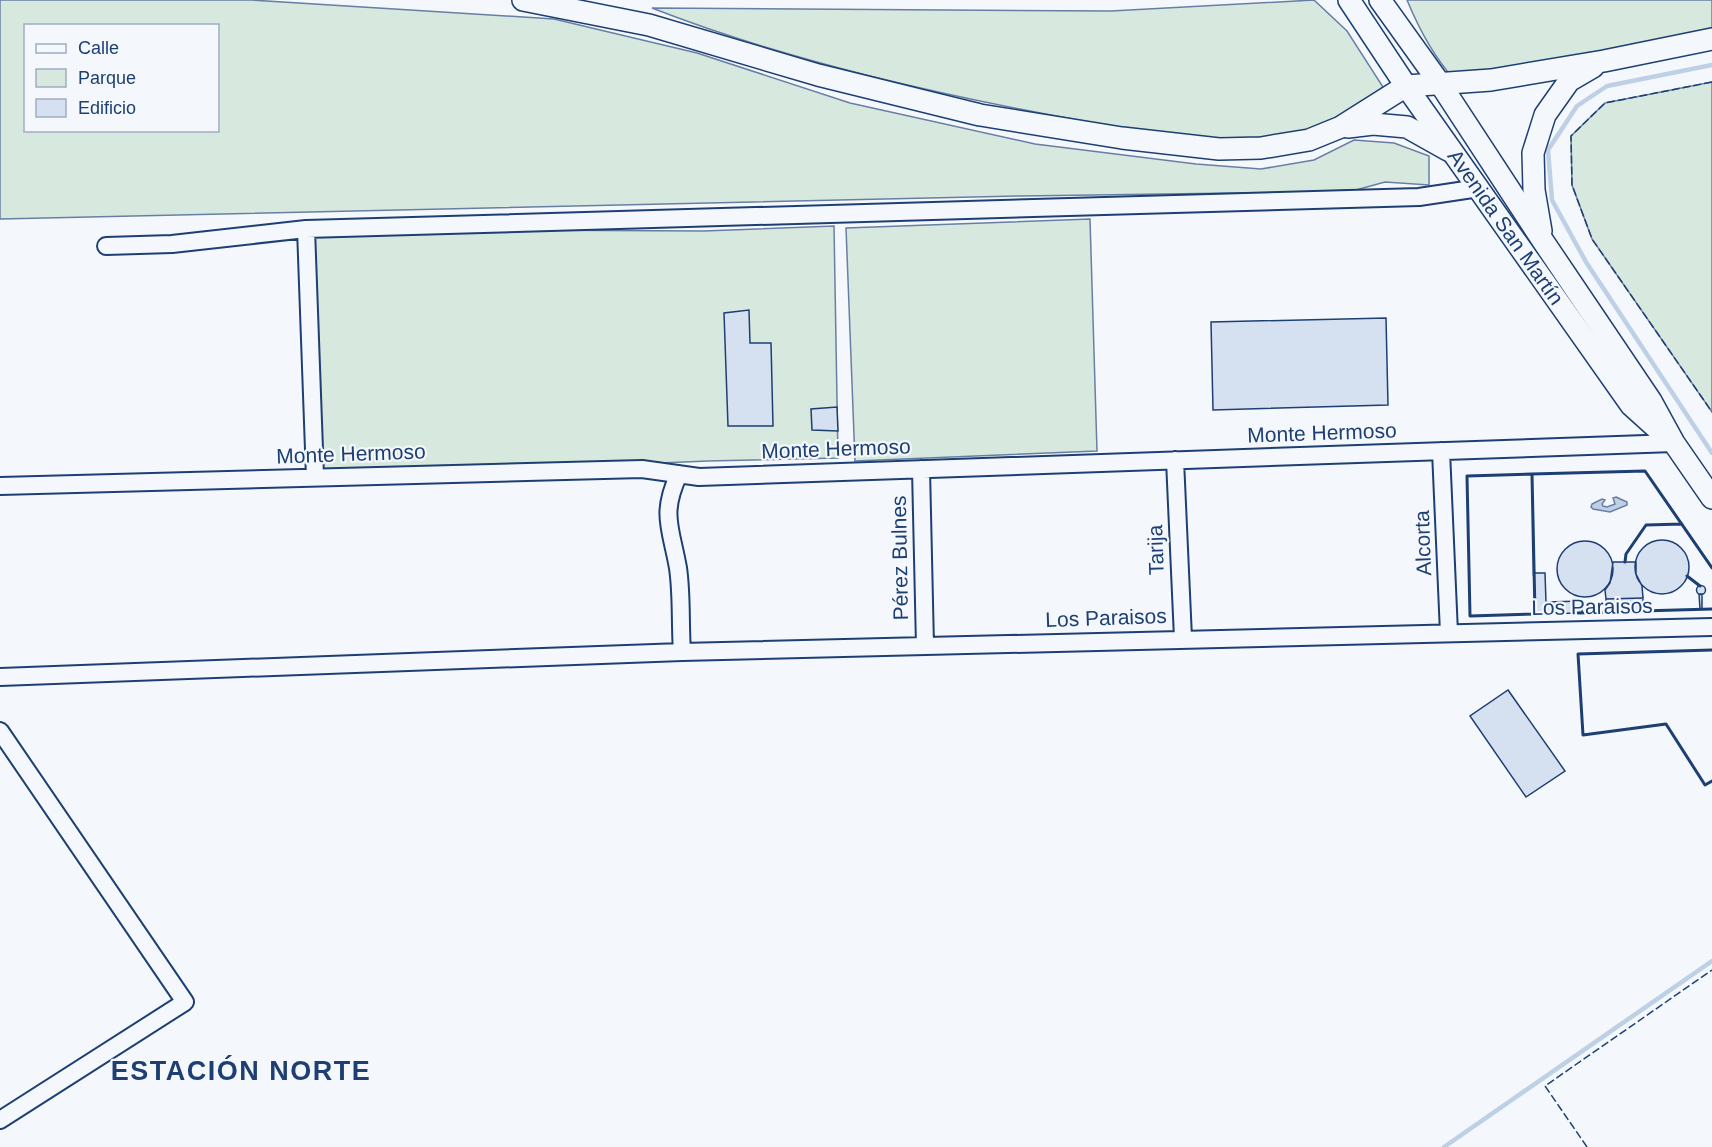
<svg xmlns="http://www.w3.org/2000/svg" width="1712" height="1147" font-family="Helvetica,sans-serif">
	<rect width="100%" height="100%" fill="#f4f7fb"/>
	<path fill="#d7e8df" stroke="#687fa3" stroke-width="1.5" fill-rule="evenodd" d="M0 0H251L554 19 697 53 850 103 1035 144 1196 164 1261 169 1314 160 1354 140 1394 143 1429 156V185L1385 182 1356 190 1299 192 1021 196 0 219ZM26 26H218V130H26Z
		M1314 0 1347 31 1383 87C1354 109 1329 128 1292 136 1282 138 1270 137 1260 138 1203 141 1146 132 1089 122 944 96 790 62 652 8L1111 11Z
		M1407 0H1712V29L1454 79C1433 56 1419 29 1407 0Z
		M1712 82V412L1592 239 1572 185 1571 136 1605 103Z
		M1090 219 1097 451 855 461 846 228Z
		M834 226 838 458 708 461 321 477 306 229 704 231Z"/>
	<path fill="#bed0e5" stroke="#687fa3" stroke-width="1.5" d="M1616 497 1627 502V505L1610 512 1593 509 1591 507 1592 504 1602 499 1605 500 1602 504 1603 506 1607 507 1615 504 1613 498Z"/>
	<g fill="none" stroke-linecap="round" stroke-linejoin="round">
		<path stroke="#bed0e5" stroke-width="4.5" d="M1712 65 1607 86 1577 106 1548 150 1552 200 1586 262 1712 453
			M1444 1147 1712 961"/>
	</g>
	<path fill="#d5e0f0" stroke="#1d3f73" stroke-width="1.5" d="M749 310 750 343H771L773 426H728L724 313Z
		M1386 318 1388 405 1213 410 1211 322Z
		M837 407 838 431 812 430 811 409Z
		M1635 567a27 27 0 1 1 54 0a27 27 0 1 1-54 0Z
		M1557 569a28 28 0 1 1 56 0a28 28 0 1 1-56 0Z
		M1613 562H1636V574L1642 586 1643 598 1606 599 1605 590 1610 583Z
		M1534 573H1545L1546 602 1582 601V613L1535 614Z
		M1696.5 590a4.5 4.5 0 1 1 9 0a4.5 4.5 0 1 1-9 0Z
		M1699 594H1702V609H1700Z
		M1643 598V611L1607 612 1606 599Z
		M1508 690 1565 771 1526 797 1470 716Z"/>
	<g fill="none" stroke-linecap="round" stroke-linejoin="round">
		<defs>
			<path id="minor" d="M306 229 315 477
				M106 246 172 244 306 229 1419 197 1479 188
				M1441 451 1449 633
				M1175 460 1183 638
				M921 469 925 646
				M679 474C660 514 671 528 678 568 682 595 680 624 682 652
				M0 486 642 469 699 477 1674 443
				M0 677 682 652 1712 627
				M0 731 185 1002 0 1120"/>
			<g id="major">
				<path d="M523 0 649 25 818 75 980 115 1122 138 1219 149 1261 148 1309 140 1341 127 1406 86 1491 80 1604 61 1712 39"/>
				<path id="s1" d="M1349 0 1406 86 1631 405 1662 433"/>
				<path d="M1380 0 1441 85 1543 241 1651 401 1674 443 1712 498"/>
				<path d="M1348 127 1373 124 1407 127 1448 150"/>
				<path d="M1541 231 1534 190 1533 153 1545 115 1569 81 1593 67"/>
			</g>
		</defs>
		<use href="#minor" stroke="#1d3f73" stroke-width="20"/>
		<use href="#major" stroke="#1d3f73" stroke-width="24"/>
		<use href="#minor" stroke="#f4f7fb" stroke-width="16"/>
		<use href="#major" stroke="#f4f7fb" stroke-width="21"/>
		<path stroke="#1d3f73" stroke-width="1.5" stroke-dasharray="8 3" stroke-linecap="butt" d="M1712 82 1605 103 1571 136 1572 185 1592 239 1712 412
			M1587 1147 1545 1086 1712 970"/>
		<path stroke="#1d3f73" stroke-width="3" d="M1532 474 1535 614 1470 616 1467 476Z
			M1625 562 1626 554 1646 525 1682 524
			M1534 576 1532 474 1645 471 1712 568
			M1687 576 1700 586
			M1641 611 1712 609
			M1578 613 1611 612
			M1712 650 1578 654 1583 735 1666 724 1705 785 1712 781"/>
	</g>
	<g text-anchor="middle" stroke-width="4.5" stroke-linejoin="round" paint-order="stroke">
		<g font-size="21" fill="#1d3f73" stroke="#f4f7fb">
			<text dy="7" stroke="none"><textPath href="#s1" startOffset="276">Avenida San Martín</textPath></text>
			<text transform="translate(1322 433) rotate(-2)" y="7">Monte Hermoso</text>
			<text transform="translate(836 449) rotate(-2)" y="7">Monte Hermoso</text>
			<text transform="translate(351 454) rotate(-2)" y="7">Monte Hermoso</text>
			<text transform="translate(1423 543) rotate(-92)" y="7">Alcorta</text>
			<text transform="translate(1156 550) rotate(-92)" y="7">Tarija</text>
			<text transform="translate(900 558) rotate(-91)" y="7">Pérez Bulnes</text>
			<text transform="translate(1592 607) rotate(-1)" y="7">Los Paraisos</text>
			<text transform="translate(1106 618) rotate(-2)" y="7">Los Paraisos</text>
		</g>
		<g font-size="27" font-weight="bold" letter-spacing="1.5" fill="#1d3f73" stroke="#f4f7fb">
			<text x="241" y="1080">ESTACIÓN NORTE</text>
		</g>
	</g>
	<rect x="24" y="24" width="195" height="108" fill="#f4f7fb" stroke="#9eadc5" stroke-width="1.5"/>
	<rect x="36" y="44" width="30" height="9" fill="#f4f7fb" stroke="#9eadc5" stroke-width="1.5"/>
	<text x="78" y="54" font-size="18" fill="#1d3f73">Calle</text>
	<rect x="36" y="69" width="30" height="18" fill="#d7e8df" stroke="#9eadc5" stroke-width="1.5"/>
	<text x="78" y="84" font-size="18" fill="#1d3f73">Parque</text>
	<rect x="36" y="99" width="30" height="18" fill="#d5e0f0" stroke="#9eadc5" stroke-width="1.5"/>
	<text x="78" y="114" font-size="18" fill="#1d3f73">Edificio</text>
</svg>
